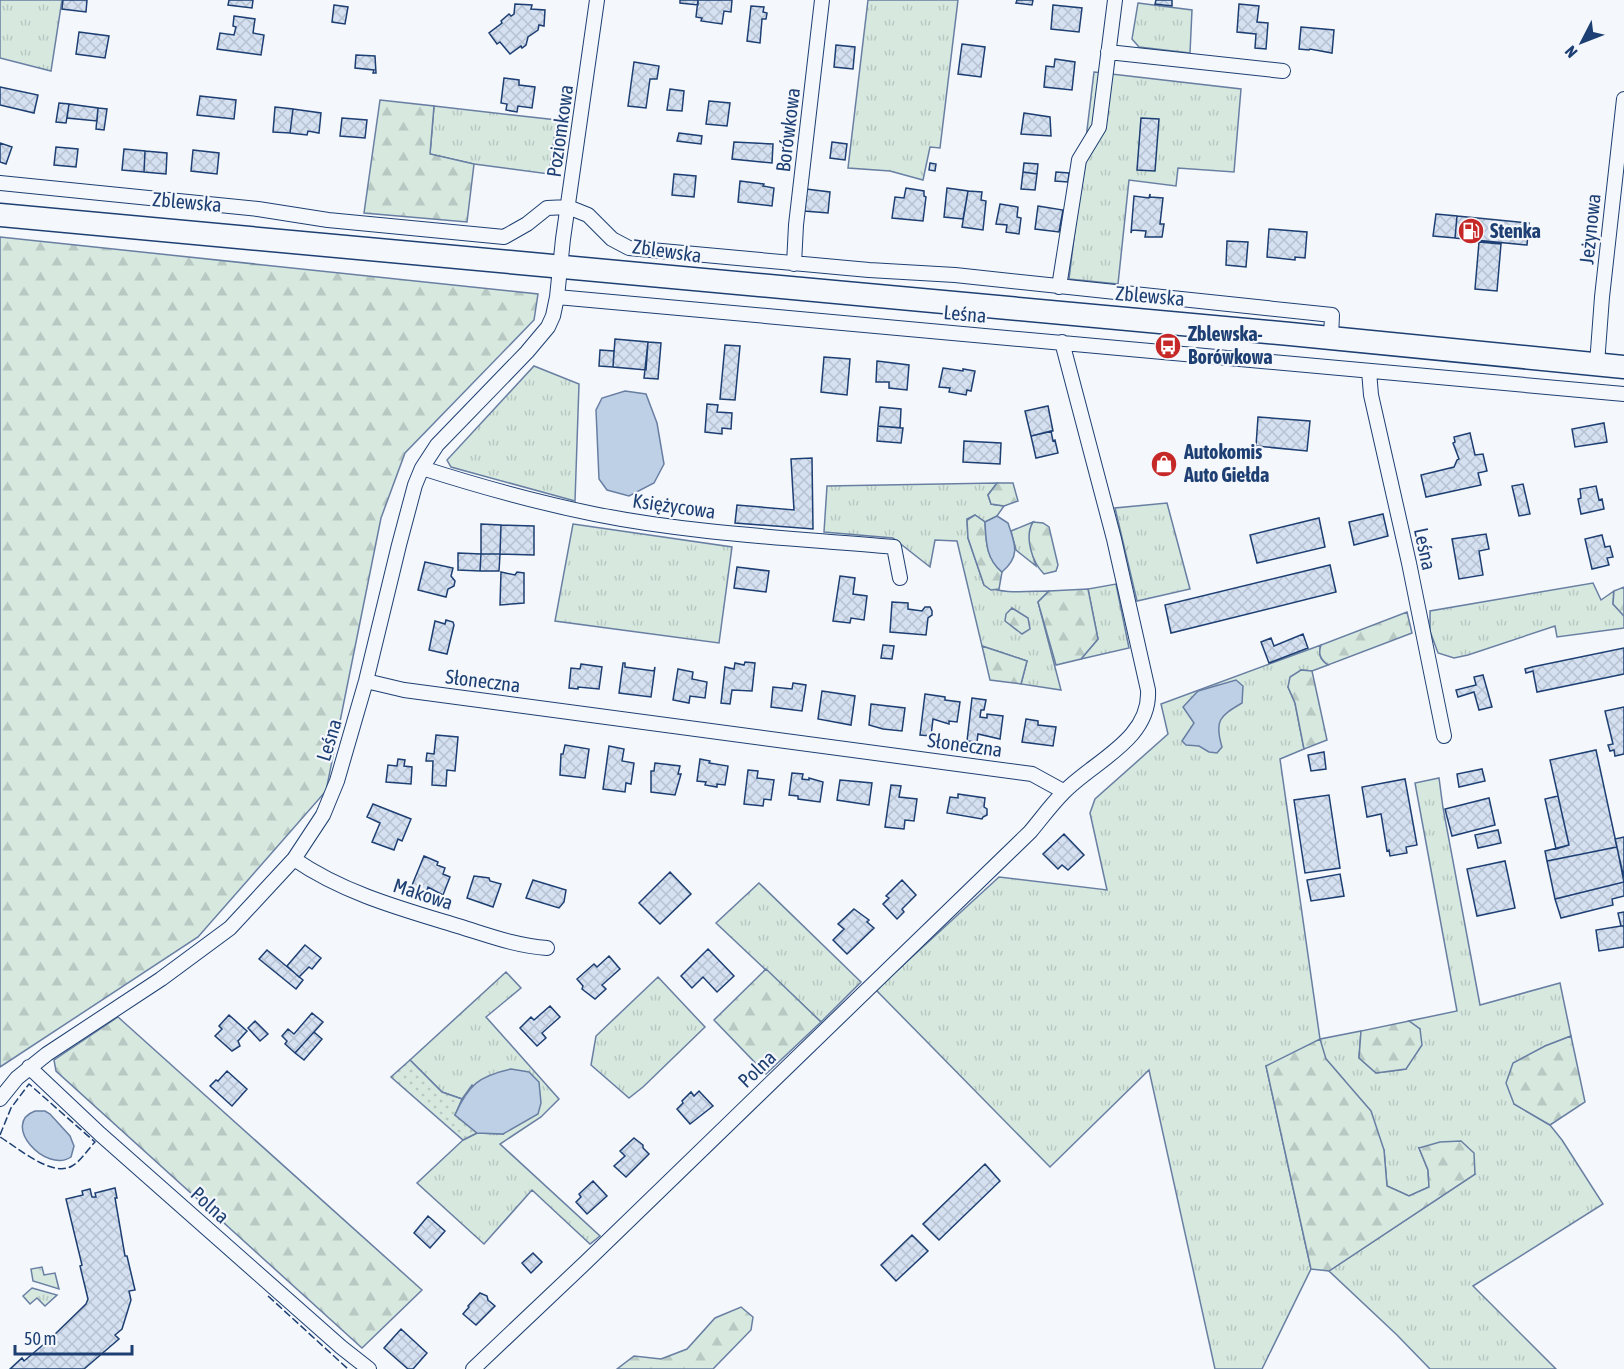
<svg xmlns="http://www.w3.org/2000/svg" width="1624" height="1369" font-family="'Asap Condensed',sans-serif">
	<defs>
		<pattern id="grass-tufts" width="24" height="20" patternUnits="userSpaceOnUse" patternTransform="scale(1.5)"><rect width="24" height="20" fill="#d7e8df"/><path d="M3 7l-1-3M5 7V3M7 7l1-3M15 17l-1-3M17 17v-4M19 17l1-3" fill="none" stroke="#b8c8c3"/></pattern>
		<pattern id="forest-firs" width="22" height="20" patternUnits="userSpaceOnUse" patternTransform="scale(1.5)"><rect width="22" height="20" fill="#d7e8df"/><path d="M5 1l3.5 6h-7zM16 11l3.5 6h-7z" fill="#b8c8c3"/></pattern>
		<pattern id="garden-dots" width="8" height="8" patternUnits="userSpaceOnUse" patternTransform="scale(1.5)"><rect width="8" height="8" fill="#d7e8df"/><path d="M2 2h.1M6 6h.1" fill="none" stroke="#b8c8c3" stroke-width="1.8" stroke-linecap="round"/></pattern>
		<pattern id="building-cross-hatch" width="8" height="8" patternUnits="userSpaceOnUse" patternTransform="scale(1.5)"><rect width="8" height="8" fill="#d5e0f0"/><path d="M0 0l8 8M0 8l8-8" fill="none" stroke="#b6c1d1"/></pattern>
	</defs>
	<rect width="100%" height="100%" fill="#f4f7fb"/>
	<path fill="url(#grass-tufts)" stroke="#687fa3" stroke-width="1.5" d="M0 0H62L51 71 0 58Z
		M868 0H958L940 148 930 147 923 180 890 171 848 168Z
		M1138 3 1192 10 1190 53 1139 47 1132 39Z
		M1094 72 1241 89 1234 172 1178 168 1176 186 1129 180 1118 284 1069 279Z
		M434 106 557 120 549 174 474 164 430 154Z
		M534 366 579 384 575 501 451 467 447 460Z
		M997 483 988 495 991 504 1004 506 997 516 985 522 975 515 967 519 968 538 984 585C1001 595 1029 591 1049 591L1038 602 1061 690 1021 684 1027 661 982 646 957 541 935 540 930 567 893 538 824 532 827 486Z
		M1167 503 1190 589 1137 601 1115 508Z
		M1033 522C1026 535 1032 552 1036 566L1016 550 1011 531Z
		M573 524 732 547 719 643 555 621Z
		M1593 583 1601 600 1614 591 1613 604 1624 616V628L1557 637 1555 626 1468 655 1454 658 1438 653 1430 631V611Z
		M1116 584 1129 648 1081 659 1098 639 1088 589Z
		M1321 645C1318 654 1320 659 1328 665L1312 671 1301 670 1288 687 1295 703 1304 749 1280 759 1320 1039 1361 1031 1359 1058 1376 1073 1406 1069 1420 1029 1409 1021 1457 1011 1415 783 1439 778 1443 808 1480 1005 1560 983 1571 1036 1545 1046 1514 1104 1550 1125 1562 1140 1603 1204 1473 1286 1556 1369H1430L1397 1335 1329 1271 1475 1174 1419 1148 1428 1170 1429 1187 1409 1196 1387 1186 1384 1150 1344 1080 1326 1059 1266 1066 1311 1269 1262 1369H1215L1149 1070 1050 1167 876 990 999 877 1107 890 1090 813 1095 799 1168 734 1161 704Z
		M759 883 861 982 821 1022 716 923Z
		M506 972 521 988 486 1017 559 1099 541 1117 500 1144 600 1236 590 1244 532 1190 484 1244 417 1183 463 1140 477 1133 503 1134 472 1085 462 1099 442 1092 410 1060Z
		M658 977 705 1027 643 1087 629 1098 591 1065 596 1036Z
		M42 1267 44 1275 55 1273 59 1289 33 1281 31 1269Z
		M32 1288 57 1295 45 1306 37 1298 30 1304 23 1296Z"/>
	<path fill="url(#forest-firs)" stroke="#687fa3" stroke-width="1.5" d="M380 100 434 106 430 154 474 164 467 222 364 213Z
		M0 237 538 294 534 320 405 453 381 518 326 791 198 937 0 1067Z
		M997 483H1013L1018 501 1004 506 991 504 988 495Z
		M975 515 985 522C986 542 986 558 1002 572L999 589 991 590 984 585 968 538 967 520Z
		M1033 522 1043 523 1049 527 1058 565 1056 571 1044 574C1032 562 1024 537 1033 522Z
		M1624 587V616L1613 604 1614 591Z
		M1088 589 1098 639 1081 659 1056 665 1038 602 1049 591Z
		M1012 608 1028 618 1030 629 1022 634 1005 621 1006 614Z
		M1407 612 1412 633 1328 665C1320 659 1318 654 1321 645Z
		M982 646 1027 661 1021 684 990 680Z
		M1301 670 1312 671 1327 740 1304 749 1295 703 1288 687 1290 677Z
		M766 969 821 1022 766 1074 714 1020Z
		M118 1017 422 1290 362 1348 56 1071 54 1060Z
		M1409 1021 1420 1029 1422 1045 1406 1069 1376 1073 1359 1058 1361 1031Z
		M1571 1036 1585 1102 1550 1125 1514 1104 1506 1083 1513 1063 1545 1046Z
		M1320 1039 1326 1059 1371 1111 1384 1150 1387 1186 1409 1196 1429 1187 1428 1170 1419 1148 1440 1142 1461 1141 1474 1153 1475 1174 1329 1271 1311 1269 1266 1066Z
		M741 1307 753 1317 751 1330 713 1369H617L634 1356 661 1359 687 1349 715 1318Z"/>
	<path fill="url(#garden-dots)" stroke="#687fa3" stroke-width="1.5" d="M410 1060 442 1092 462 1099 455 1115 477 1133 463 1140 391 1077Z"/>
	<path fill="#bed0e5" stroke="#687fa3" stroke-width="1.5" d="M625 391 646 394 657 423 664 464 654 483 629 496 607 490 599 479 596 410 602 398Z
		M997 516 1008 523C1015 544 1021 556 1002 572 986 559 986 542 985 522Z
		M1236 680 1243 686 1242 703C1220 716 1214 720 1222 747L1217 753 1209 752 1199 746 1186 745 1182 741 1194 723 1183 707 1198 691Z
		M511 1069 529 1072 539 1082 541 1103 538 1114 503 1134 477 1133 455 1115C468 1085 479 1076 511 1069Z
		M35 1111H45L50 1114 70 1136 74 1146 71 1157C46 1174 0 1124 35 1111Z"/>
	<path fill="url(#building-cross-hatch)" stroke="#1d3f73" stroke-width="1.5" d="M63 0H87L86 12 62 9Z
		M229 0H253L252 8 228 5Z
		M680 0H698V5L680 3Z
		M698 0H732L731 12 724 11 722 24 701 21 702 18 696 17Z
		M1017 0H1033L1032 5 1016 3Z
		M1156 0H1172V6L1155 4Z
		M515 4 532 5 531 9 545 10 544 26 539 25 538 30 528 37 526 45 522 48 521 46 510 54 500 42 497 44 489 33 502 23 501 21 509 14 511 16 514 14Z
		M1239 4 1259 6 1257 22 1268 23 1266 49 1255 48 1256 34 1237 32Z
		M334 5 348 7 345 24 332 22Z
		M1053 5 1082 8 1079 32 1051 29Z
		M751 6 764 7 763 12 767 13 766 19H762L760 43 747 41Z
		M234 16 255 19 253 33 264 35 261 55 217 49 220 33 234 35 236 27 233 26Z
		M1301 27 1334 30 1332 53 1310 49 1309 50 1299 49Z
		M79 32 109 36 105 58 76 54Z
		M962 44 985 47 981 77 958 74Z
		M836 45 855 47 853 69 834 67Z
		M356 55 375 56 376 73H373L374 70 355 68Z
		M1055 59 1075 62 1072 90 1044 87 1046 66 1054 67Z
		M634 62 659 66 657 79H650L646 108 628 106Z
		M504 78 519 80V85L535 87 532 108 518 106 517 112 506 110 507 104 501 103Z
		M0 87 38 95 34 113 0 105Z
		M670 89 684 91 682 111 667 110Z
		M200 96 236 100 234 119 197 115Z
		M709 101 730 103 727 126 706 124Z
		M59 103 69 104 66 123 56 122Z
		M69 104 98 108 97 121 67 118Z
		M275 107 293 109 290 133 273 132Z
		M98 108 107 109 104 130 96 129Z
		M293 109 321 113 319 133 308 131 307 135 290 133Z
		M1024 113 1050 117 1051 136 1021 134Z
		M342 118 367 120 365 138 340 136Z
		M1141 118 1159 119 1155 171 1137 170Z
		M679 133 702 136 701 144 677 141Z
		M734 142 773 144 772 163 732 159Z
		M832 142 847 144 845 160 830 158Z
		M0 143 12 147 6 164 0 162Z
		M56 147 78 149 76 167 54 165Z
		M124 149 145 151 144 172 122 170Z
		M193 150 219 153 217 174 191 171Z
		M145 151 167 153 166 174 144 172Z
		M930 163 936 164 935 171 929 170Z
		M1024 163 1038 164 1037 174 1023 172Z
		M1023 172 1037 174 1035 190 1021 189Z
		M1056 172 1069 173 1068 182 1055 181Z
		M674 174 696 176 694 197 672 195Z
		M740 181 764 184 763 186 774 188 772 206 738 202Z
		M906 188 924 191V196L926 197 923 221 892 218 895 197 904 198Z
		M947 188 968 191 963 219 944 217Z
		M806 189 830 192 828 213 804 211Z
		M968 191 982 192 981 200 986 201 983 230 962 227Z
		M1150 194V197L1163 198 1160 224H1164L1162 237H1145L1146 231 1132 230 1131 233 1134 196 1149 198Z
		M1000 204 1018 207 1017 217 1021 218 1019 234 1006 232 1007 225 996 224Z
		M1038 206 1063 210 1059 232 1035 229Z
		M1436 214 1457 216 1455 238 1433 236Z
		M1457 216 1529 223 1527 245 1455 238Z
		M1269 229 1307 232 1305 258 1295 257V260L1267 257Z
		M1227 241 1248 242 1246 267 1226 265Z
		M1479 242 1501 244 1497 291 1475 289Z
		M615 339 648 342 646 370 613 367Z
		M648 342 661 343 658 379 644 378Z
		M725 345 740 346 735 400 720 399Z
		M600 350 614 351 613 367 599 366Z
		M824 357 850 359 847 395 821 392Z
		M877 361 909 365 907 390 889 388V382H876Z
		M943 368 963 371V369L975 371 971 391 967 390 966 395 949 392 950 388 939 387Z
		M707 404 718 405 717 412 732 413 731 429 722 428V434L705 432Z
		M1048 406 1053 431 1031 436 1025 411Z
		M880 407 901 409 900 428 878 426Z
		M1258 417 1310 421 1307 451 1256 446Z
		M1604 423 1607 442 1575 447 1572 429Z
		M878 426 903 428 901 443 877 441Z
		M1051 431 1053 441 1055 440 1058 453 1036 458 1031 436Z
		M1470 433 1475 455 1483 454 1487 471 1478 473 1481 485 1426 497 1421 475 1454 467 1457 460 1459 459 1453 443 1455 442 1454 437Z
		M964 441 1001 443 1000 464 963 462Z
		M812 458 813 529 735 523 737 505 794 510 791 459Z
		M1523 484 1530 514 1519 516 1512 486Z
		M1596 486 1599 500 1602 499 1604 509 1581 514 1578 499 1581 498 1580 489Z
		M1383 514 1388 536 1354 545 1349 522Z
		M1319 518 1325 547 1257 563 1250 535Z
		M481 524 501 525 500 554H481Z
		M501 525 534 526V555L500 554Z
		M1486 534 1489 549 1479 551 1483 575 1459 579 1452 539Z
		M1602 535 1605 547 1610 546 1613 557 1607 558 1609 565 1592 569 1585 539Z
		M458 553 481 554 480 571 458 570Z
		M481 554H500L499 571H480Z
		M425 562 453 568 451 576 455 581 454 586 448 589 446 597 418 590Z
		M1330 565 1336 592 1171 633 1165 605Z
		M737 567 769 571 766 592 734 588Z
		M501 572 515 575 517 572 524 573V603L500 605Z
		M840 576 855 578 853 594 867 596 864 620 851 618 850 623 833 621Z
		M892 602 908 603V609L922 611 925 607H930L932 611V615L928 618 926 635 890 632Z
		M446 620 453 622 454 625 447 654 429 650 435 621 445 624Z
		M1303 634 1308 648 1269 663 1261 642 1271 638 1274 646Z
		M883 645 894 646 892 659 881 658Z
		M1624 648V674L1537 692 1533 671 1526 673 1525 669 1532 667Z
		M745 662 755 663 752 691 732 690 730 704 721 703 725 667 734 669 735 663 744 665Z
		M623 663H625V667L654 671 655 667 651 697 619 693Z
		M581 664 602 667 599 689 578 687V689L569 688 571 668 580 669Z
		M678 669 693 672 692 679 707 682 705 698 690 696 689 703 673 700Z
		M1483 675 1492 707 1479 710 1474 692 1458 697 1456 690 1476 685 1474 677Z
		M793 683 806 685 802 711 771 707 773 687 792 689Z
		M822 691 855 696 851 725 818 719Z
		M925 694 945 697V700L960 702 957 722 949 721V724L933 719 931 736 920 735Z
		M972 698 986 700 984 710H981L980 717 987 718V714L1003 716 1000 739 978 734 977 742 967 741Z
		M871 704 905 708 902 731 883 729 869 725Z
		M1624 707V754L1615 756 1614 750 1610 751 1608 745 1613 744 1605 711Z
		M1026 719 1038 721V725L1056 727 1053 746 1022 742Z
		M436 735 458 737 455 771 447 770 446 786 432 785 433 761H426L427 753 434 754Z
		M565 745 589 749 585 778 560 775 561 754H563Z
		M609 746 624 749 622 761 634 763 631 784 626 783 625 792 603 789Z
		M1596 750 1617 847 1547 861 1545 851 1569 845 1550 760Z
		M1324 752 1326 769 1311 771 1308 755Z
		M398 759 405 760 404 766 412 767 411 784 386 782 388 765 397 766Z
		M700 759 710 761 709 763 728 766 725 785 717 784V787L705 785 706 782 697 781Z
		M655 763 680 766 678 774H681L675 795 651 792V771H654Z
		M1482 769 1485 781 1459 787 1457 774Z
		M748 770 758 771 757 778 774 780 771 800 764 799 763 806 744 804Z
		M792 773 803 774 802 779 809 780V778L823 782 820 802 798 799V796L789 795Z
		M1405 779 1417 845 1406 847 1407 853 1390 856 1389 850 1387 851 1381 814 1367 817 1362 787Z
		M840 780 872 783 869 805 837 800Z
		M891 785 901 786 899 797 917 799 914 821 905 820 904 829 885 827Z
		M958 794 985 798 984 807 987 809V815L983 817 982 819 947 813 950 797 958 798Z
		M1329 795 1340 868 1305 873 1294 800Z
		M1558 796 1569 845 1556 849 1545 799Z
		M1489 798 1495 825 1452 836 1445 809Z
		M373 804 411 819 402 841 398 839 394 850 372 842 380 823 367 817Z
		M1498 830 1501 843 1478 848 1475 835Z
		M1064 834 1084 855 1068 870 1062 865 1058 869 1043 854Z
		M1624 837V878L1615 839Z
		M1617 847 1624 882 1555 899 1547 861Z
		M424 856 438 862 437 865 445 868 443 874 450 877 443 895 428 887 425 897 410 890Z
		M1505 861 1515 908 1477 916 1467 869Z
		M670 872 691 894 660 924 639 903Z
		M1340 874 1344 896 1311 901 1307 880Z
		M474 876 489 878 490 881 501 884 493 907 467 898Z
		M533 880 566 890 564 902 559 908 526 898Z
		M902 880 916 895 902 909 904 912 897 919 883 904 889 898 886 896Z
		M1624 882V896L1612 899 1613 905 1561 918 1555 899Z
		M854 909 869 920 867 922 874 928 847 954 833 940 844 929 838 924Z
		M1624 912V926H1621L1618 913Z
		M1621 926H1624V947L1599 951 1596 930Z
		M305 945 321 958 312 969 309 967 299 977 287 966Z
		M708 949 734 976 717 992 703 977 692 988 681 976Z
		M267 950 303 980 296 989 259 959Z
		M609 956 620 969 602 985 606 989 595 999 582 989 583 986 577 979 594 964 597 967Z
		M550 1006 560 1017 542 1033 546 1038 537 1046 520 1028 531 1017 534 1020Z
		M312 1013 323 1022 295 1053 285 1044 287 1041 282 1036 288 1029 294 1034Z
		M229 1015 247 1031 238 1041 240 1046 232 1051 215 1036 222 1029 219 1026Z
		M255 1021 268 1034 260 1041 248 1028Z
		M314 1032 322 1039 304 1060 295 1053Z
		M227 1071 247 1089 232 1106 210 1086 216 1080 218 1081Z
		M699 1091 713 1106 690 1124 677 1109 683 1103 682 1101 691 1092 694 1096Z
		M634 1138 643 1145V1148L649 1154 626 1177 614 1166 625 1156 620 1151Z
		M985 1164 1000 1181 939 1240 923 1224Z
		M593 1181 607 1196 587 1214 576 1202 581 1197 579 1194Z
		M115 1188 117 1198H115L125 1256H127L135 1290 129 1291 131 1300 122 1329 115 1335 119 1339 84 1369H10L22 1358 24 1361 50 1339 86 1304 88 1299 80 1266 82 1265 66 1199 83 1195 82 1191 90 1189 92 1197H96L95 1193Z
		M428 1216 445 1231 430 1248 414 1233Z
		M912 1235 928 1251 896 1281 881 1265Z
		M533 1253 542 1262 531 1273 522 1263Z
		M480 1293 487 1296 488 1300 495 1306 476 1325 463 1314 469 1307 468 1306Z
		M401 1329 427 1353 413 1369H408L384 1348Z"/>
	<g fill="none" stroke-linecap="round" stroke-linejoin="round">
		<defs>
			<path id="street" d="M1108 52 1283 71
				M0 183 258 209 328 220 504 237 527 224 547 208 568 207 588 215 612 239 629 248 869 270 955 275 1332 315 1331 338
				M794 264 796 225 822 0
				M1059 287 1079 160 1099 127 1115 0
				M557 297 1624 394
				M1597 364 1602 297 1624 99
				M1369 371 1371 395 1409 563 1444 736
				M422 468C478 486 536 502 594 514 693 534 794 538 894 547L900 578
				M366 681 404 690 1032 774 1063 791
				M294 859C343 893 402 909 458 926 488 935 516 946 547 948
				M29 1067 100 1134 341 1347 369 1369
				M0 1099 17 1078 47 1054 161 979 230 928 294 859 323 815 337 781 366 681 399 545 415 485 422 468 437 445 527 352 548 327 553 316 557 297 563 239 597 0
				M473 1369 586 1262 1030 832C1041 819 1051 805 1063 793 1092 762 1151 740 1148 690L1114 539 1062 342"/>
			<path id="primary" d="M0 215 1290 334 1624 367"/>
		</defs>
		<use href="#street" stroke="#1d3f73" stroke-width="16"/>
		<use href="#primary" stroke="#1d3f73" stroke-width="25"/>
		<use href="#street" stroke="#f4f7fb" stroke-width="14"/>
		<use href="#primary" stroke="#f4f7fb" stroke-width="22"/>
		<path stroke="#1d3f73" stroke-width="1.5" stroke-dasharray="8 3" stroke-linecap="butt" d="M0 1135 11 1108 29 1084 95 1142C88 1149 81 1161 72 1166 52 1178 17 1147 0 1137
			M268 1296 348 1369"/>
	</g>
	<defs>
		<symbol id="fuel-disc" viewBox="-11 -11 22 22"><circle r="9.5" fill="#c62828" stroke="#f4f7fb"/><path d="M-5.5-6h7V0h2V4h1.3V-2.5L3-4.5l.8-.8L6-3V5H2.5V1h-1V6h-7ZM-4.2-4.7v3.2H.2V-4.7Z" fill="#fff"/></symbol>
		<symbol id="bus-disc" viewBox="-11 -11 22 22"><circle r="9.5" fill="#c62828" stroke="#f4f7fb"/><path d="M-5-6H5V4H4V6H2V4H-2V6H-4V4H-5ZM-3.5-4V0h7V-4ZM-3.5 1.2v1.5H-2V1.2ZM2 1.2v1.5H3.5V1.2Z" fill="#fff"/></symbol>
		<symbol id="shop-disc" viewBox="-11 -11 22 22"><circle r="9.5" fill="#c62828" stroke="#f4f7fb"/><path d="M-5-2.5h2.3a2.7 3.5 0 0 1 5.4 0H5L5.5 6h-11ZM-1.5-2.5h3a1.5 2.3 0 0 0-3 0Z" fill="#fff"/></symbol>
	</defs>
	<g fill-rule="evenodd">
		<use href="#fuel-disc" x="1456" y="216" width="30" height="30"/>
		<use href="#bus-disc" x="1153" y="331" width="30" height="30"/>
		<use href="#shop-disc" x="1149" y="449" width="30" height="30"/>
	</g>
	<g text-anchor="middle" stroke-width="4.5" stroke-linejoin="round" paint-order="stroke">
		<g font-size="20" fill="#1d3f73" stroke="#f4f7fb">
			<text transform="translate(788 130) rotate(-83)" y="7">Borówkowa</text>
			<text transform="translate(560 131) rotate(-82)" y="7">Poziomkowa</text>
			<text transform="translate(187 202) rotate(5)" y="7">Zblewska</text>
			<text transform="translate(1590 229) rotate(-84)" y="7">Jeżynowa</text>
			<text transform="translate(667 251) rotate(8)" y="7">Zblewska</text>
			<text transform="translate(1150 296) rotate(5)" y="7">Zblewska</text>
			<text transform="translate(965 314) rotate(5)" y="7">Leśna</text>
			<text transform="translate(674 506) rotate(8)" y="7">Księżycowa</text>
			<text transform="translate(1425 549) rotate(78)" y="7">Leśna</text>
			<text transform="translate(483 681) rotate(7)" y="7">Słoneczna</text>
			<text transform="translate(329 740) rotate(-73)" y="7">Leśna</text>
			<text transform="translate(965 745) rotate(8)" y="7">Słoneczna</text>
			<text transform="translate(423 894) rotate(18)" y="7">Makowa</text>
			<text transform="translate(757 1069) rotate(-44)" y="7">Polna</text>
			<text transform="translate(210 1205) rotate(42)" y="7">Polna</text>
		</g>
		<g font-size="20" font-weight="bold" fill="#1d3f73" stroke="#f4f7fb" text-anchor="start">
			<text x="1490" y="238">Stenka</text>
			<text x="1188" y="341">Zblewska-<tspan x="1188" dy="23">Borówkowa</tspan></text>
			<text x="1184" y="459">Autokomis<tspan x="1184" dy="23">Auto Giełda</tspan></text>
		</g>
	</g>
	<g transform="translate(1582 42) rotate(228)" stroke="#f4f7fb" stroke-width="4.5" paint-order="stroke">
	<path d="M0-4.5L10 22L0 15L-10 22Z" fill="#1d3f73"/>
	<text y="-9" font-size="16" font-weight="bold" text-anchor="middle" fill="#1d3f73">N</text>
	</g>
	<path d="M15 1345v9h117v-9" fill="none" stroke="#1d3f73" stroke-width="3"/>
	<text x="24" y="1345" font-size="18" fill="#1d3f73" stroke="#f4f7fb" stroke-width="4.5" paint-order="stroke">50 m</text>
</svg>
